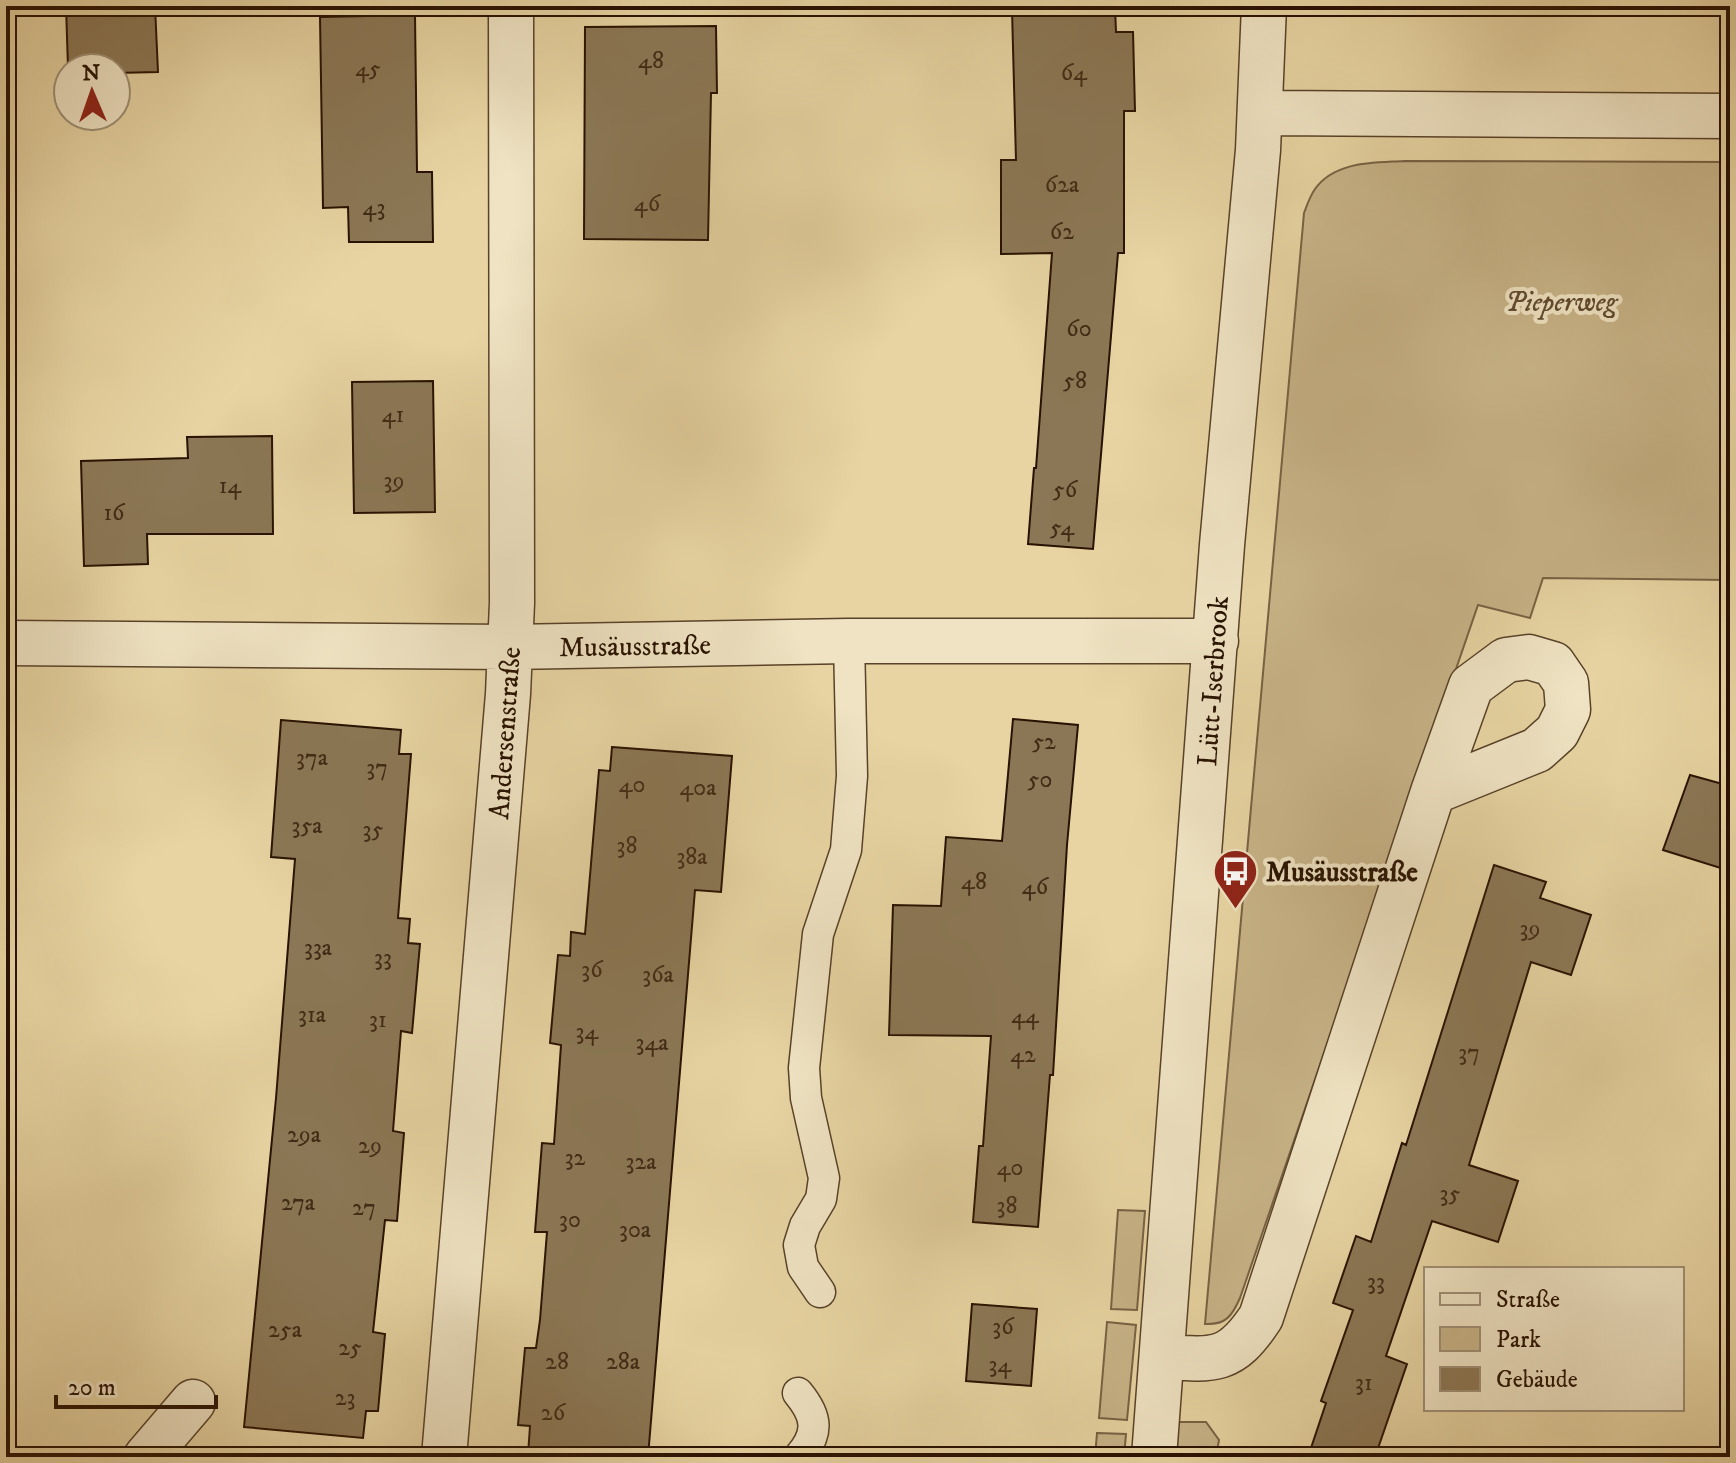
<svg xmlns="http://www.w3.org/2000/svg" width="1736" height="1463" font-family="'IM FELL DW Pica',serif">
	<rect width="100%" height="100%" fill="#e7d4a2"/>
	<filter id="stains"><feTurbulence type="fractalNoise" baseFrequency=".0025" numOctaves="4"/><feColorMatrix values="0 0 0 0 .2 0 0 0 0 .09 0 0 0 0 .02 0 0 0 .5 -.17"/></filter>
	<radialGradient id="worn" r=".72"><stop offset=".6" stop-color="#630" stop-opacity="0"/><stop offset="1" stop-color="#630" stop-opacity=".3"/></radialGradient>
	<path fill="#c7b387" stroke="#786244" stroke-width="2" d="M1404 161 1730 162V580L1543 578 1530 618 1478 605 1240 1298C1232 1316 1226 1325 1205 1324L1304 213C1307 205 1310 196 1315 189 1335 161 1373 163 1404 161Z
		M1118 1210 1145 1211 1137 1310 1111 1309Z
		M1107 1322 1136 1325 1127 1420 1099 1418Z
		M1177 1422H1206L1219 1440 1216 1457H1174Z
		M1097 1433 1126 1434 1124 1457H1095Z"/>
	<path fill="#8b7755" stroke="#281201" stroke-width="2" d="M66 6H155L158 72 116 73V68H68Z
		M1115 7 1116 32H1133L1135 111H1124V253H1118L1093 549 1028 544 1034 468H1036L1052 253 1001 254V160H1016L1012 10Z
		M415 15 417 172H432L433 242H349L348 207 323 208 320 17Z
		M716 26 717 93H711L708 240 584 239 585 27Z
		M433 381 435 512 354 513 352 382Z
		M272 436 273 534H147L148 564 84 566 81 461 188 458 187 437Z
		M1013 719 1078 725 1067 845 1053 1075H1050L1038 1227 973 1222 979 1146H983L991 1036 889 1035 893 905 941 906 946 837 1002 841Z
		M281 720 401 730 399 754H411L398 918 410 919 408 943 420 944 412 1033 401 1031 393 1131 404 1133 397 1221 385 1220 373 1332 385 1334 378 1411H366L363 1438 244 1427 276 1098 295 859 271 857Z
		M612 747 732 756 721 892 695 890 648 1457 528 1455 530 1426 518 1425 525 1348H536L540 1320 547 1232H535L542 1143 554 1144 561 1045 550 1043 558 955 570 956 571 932 585 934 599 770 610 771Z
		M1690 775 1730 786V871L1663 850Z
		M1494 865 1546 882 1540 898 1591 915 1571 975 1531 962 1469 1165 1518 1181 1498 1242 1432 1221 1386 1356 1407 1364 1375 1457H1308L1326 1403 1321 1401 1353 1310 1333 1303 1356 1236 1371 1242 1402 1143 1406 1145Z
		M972 1304 1037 1309 1031 1386 966 1381Z"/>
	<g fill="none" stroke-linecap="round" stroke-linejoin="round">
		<defs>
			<path id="service" d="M820 1292 803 1267 799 1245 805 1226 821 1199 824 1178 806 1098 804 1068 818 934 846 850 852 776 849 641
				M798 1393C817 1416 820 1433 799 1457"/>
			<path id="minor" d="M1260 113 1730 116
				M6 643 510 647 849 641H1216
				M1162 1356C1214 1361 1231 1363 1261 1317L1433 792 1471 686 1506 660 1529 657 1553 664 1566 683 1568 710 1557 732 1537 750 1433 792
				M146 1457 193 1402
				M444 1457 508 694 512 603 511 6
				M1154 1457 1222 545 1258 150 1264 6"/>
		</defs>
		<use href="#service" stroke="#584229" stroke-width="33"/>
		<use href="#minor" stroke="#584229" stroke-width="47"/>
		<use href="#service" stroke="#efe3c3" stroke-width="30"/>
		<use href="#minor" stroke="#efe3c3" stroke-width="44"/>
	</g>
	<defs>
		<symbol id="bus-pin" viewBox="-11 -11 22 30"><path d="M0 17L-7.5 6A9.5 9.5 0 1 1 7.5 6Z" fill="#8f2418" stroke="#efe3c3"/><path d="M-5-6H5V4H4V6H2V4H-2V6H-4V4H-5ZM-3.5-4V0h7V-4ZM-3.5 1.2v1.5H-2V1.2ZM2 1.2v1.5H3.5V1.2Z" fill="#fff"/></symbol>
	</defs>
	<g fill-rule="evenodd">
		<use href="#bus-pin" x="1210" y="846" width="51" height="69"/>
	</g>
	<g text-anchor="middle" stroke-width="8" stroke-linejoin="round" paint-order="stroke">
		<g font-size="24" fill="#412b16">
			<text x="651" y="68">48</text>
			<text x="368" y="76">45</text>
			<text x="1074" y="80">64</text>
			<text x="1062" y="192">62a</text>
			<text x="647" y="211">46</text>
			<text x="374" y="215">43</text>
			<text x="1062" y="239">62</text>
			<text x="1079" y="336">60</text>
			<text x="1075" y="388">58</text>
			<text x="393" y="422">41</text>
			<text x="394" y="488">39</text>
			<text x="230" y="493">14</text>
			<text x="1065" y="497">56</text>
			<text x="114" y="520">16</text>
			<text x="1062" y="535">54</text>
			<text x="1044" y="749">52</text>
			<text x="312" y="765">37a</text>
			<text x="377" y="775">37</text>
			<text x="1040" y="787">50</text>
			<text x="632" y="792">40</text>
			<text x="698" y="795">40a</text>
			<text x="307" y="833">35a</text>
			<text x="373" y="837">35</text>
			<text x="627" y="853">38</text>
			<text x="692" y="864">38a</text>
			<text x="974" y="889">48</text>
			<text x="1035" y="894">46</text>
			<text x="1530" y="936">39</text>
			<text x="318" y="955">33a</text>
			<text x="383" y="965">33</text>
			<text x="592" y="977">36</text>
			<text x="658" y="982">36a</text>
			<text x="312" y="1022">31a</text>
			<text x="1025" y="1023">44</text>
			<text x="378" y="1027">31</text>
			<text x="587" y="1039">34</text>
			<text x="652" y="1050">34a</text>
			<text x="1469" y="1060">37</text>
			<text x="1023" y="1062">42</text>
			<text x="304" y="1142">29a</text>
			<text x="370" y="1153">29</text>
			<text x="575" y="1165">32</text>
			<text x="641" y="1169">32a</text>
			<text x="1010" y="1175">40</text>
			<text x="1450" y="1201">35</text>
			<text x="298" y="1210">27a</text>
			<text x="1007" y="1213">38</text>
			<text x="364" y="1215">27</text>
			<text x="570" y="1227">30</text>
			<text x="635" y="1237">30a</text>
			<text x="1376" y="1289">33</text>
			<text x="1003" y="1334">36</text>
			<text x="285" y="1337">25a</text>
			<text x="350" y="1355">25</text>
			<text x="557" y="1369">28</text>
			<text x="623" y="1369">28a</text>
			<text x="1000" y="1372">34</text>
			<text x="1364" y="1390">31</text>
			<text x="345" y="1405">23</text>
			<text x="553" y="1420">26</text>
		</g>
		<g font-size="28" font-style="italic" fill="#604a30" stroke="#efe3c3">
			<text x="1561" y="311">Pieperweg</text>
		</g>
		<g font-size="28" fill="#281201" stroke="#efe3c3">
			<text transform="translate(635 645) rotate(-1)" y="10">Musäusstraße</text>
			<text transform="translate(1212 681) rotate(-86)" y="10">Lütt-Iserbrook</text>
			<text transform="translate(504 733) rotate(-86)" y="10">Andersenstraße</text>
		</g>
		<g font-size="28" font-weight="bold" fill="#281201" stroke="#efe3c3" text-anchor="start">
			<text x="1266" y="881">Musäusstraße</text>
		</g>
	</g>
	<rect width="1736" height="1463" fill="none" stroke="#e7d4a2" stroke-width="32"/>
	<rect x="8" y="8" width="1720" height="1447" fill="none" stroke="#281201" stroke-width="4"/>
	<rect x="16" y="16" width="1704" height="1431" fill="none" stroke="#281201" stroke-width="2"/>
	<rect x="1424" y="1267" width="260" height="144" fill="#efe3c3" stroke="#9f8f75" stroke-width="2"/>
	<rect x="1440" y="1293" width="40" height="12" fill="#efe3c3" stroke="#9f8f75" stroke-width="2"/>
	<text x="1496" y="1307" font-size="24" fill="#281201">Straße</text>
	<rect x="1440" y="1327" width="40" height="24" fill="#c7b387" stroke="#9f8f75" stroke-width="2"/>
	<text x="1496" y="1347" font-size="24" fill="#281201">Park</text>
	<rect x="1440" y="1367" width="40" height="24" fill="#8b7755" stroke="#9f8f75" stroke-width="2"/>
	<text x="1496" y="1387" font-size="24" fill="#281201">Gebäude</text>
	<g transform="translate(92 92) rotate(358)"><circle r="38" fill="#efe3c3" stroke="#9f8f75" stroke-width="2"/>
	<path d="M0-6L14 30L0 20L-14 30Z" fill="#8f2418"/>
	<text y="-12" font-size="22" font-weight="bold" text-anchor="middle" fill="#281201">N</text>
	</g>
	<path d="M56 1395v12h160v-12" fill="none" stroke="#281201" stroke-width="4"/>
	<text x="68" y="1395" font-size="24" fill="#281201" stroke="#efe3c3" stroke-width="6" paint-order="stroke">20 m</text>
	<rect width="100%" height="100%" filter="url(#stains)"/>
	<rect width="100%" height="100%" fill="url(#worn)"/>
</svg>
